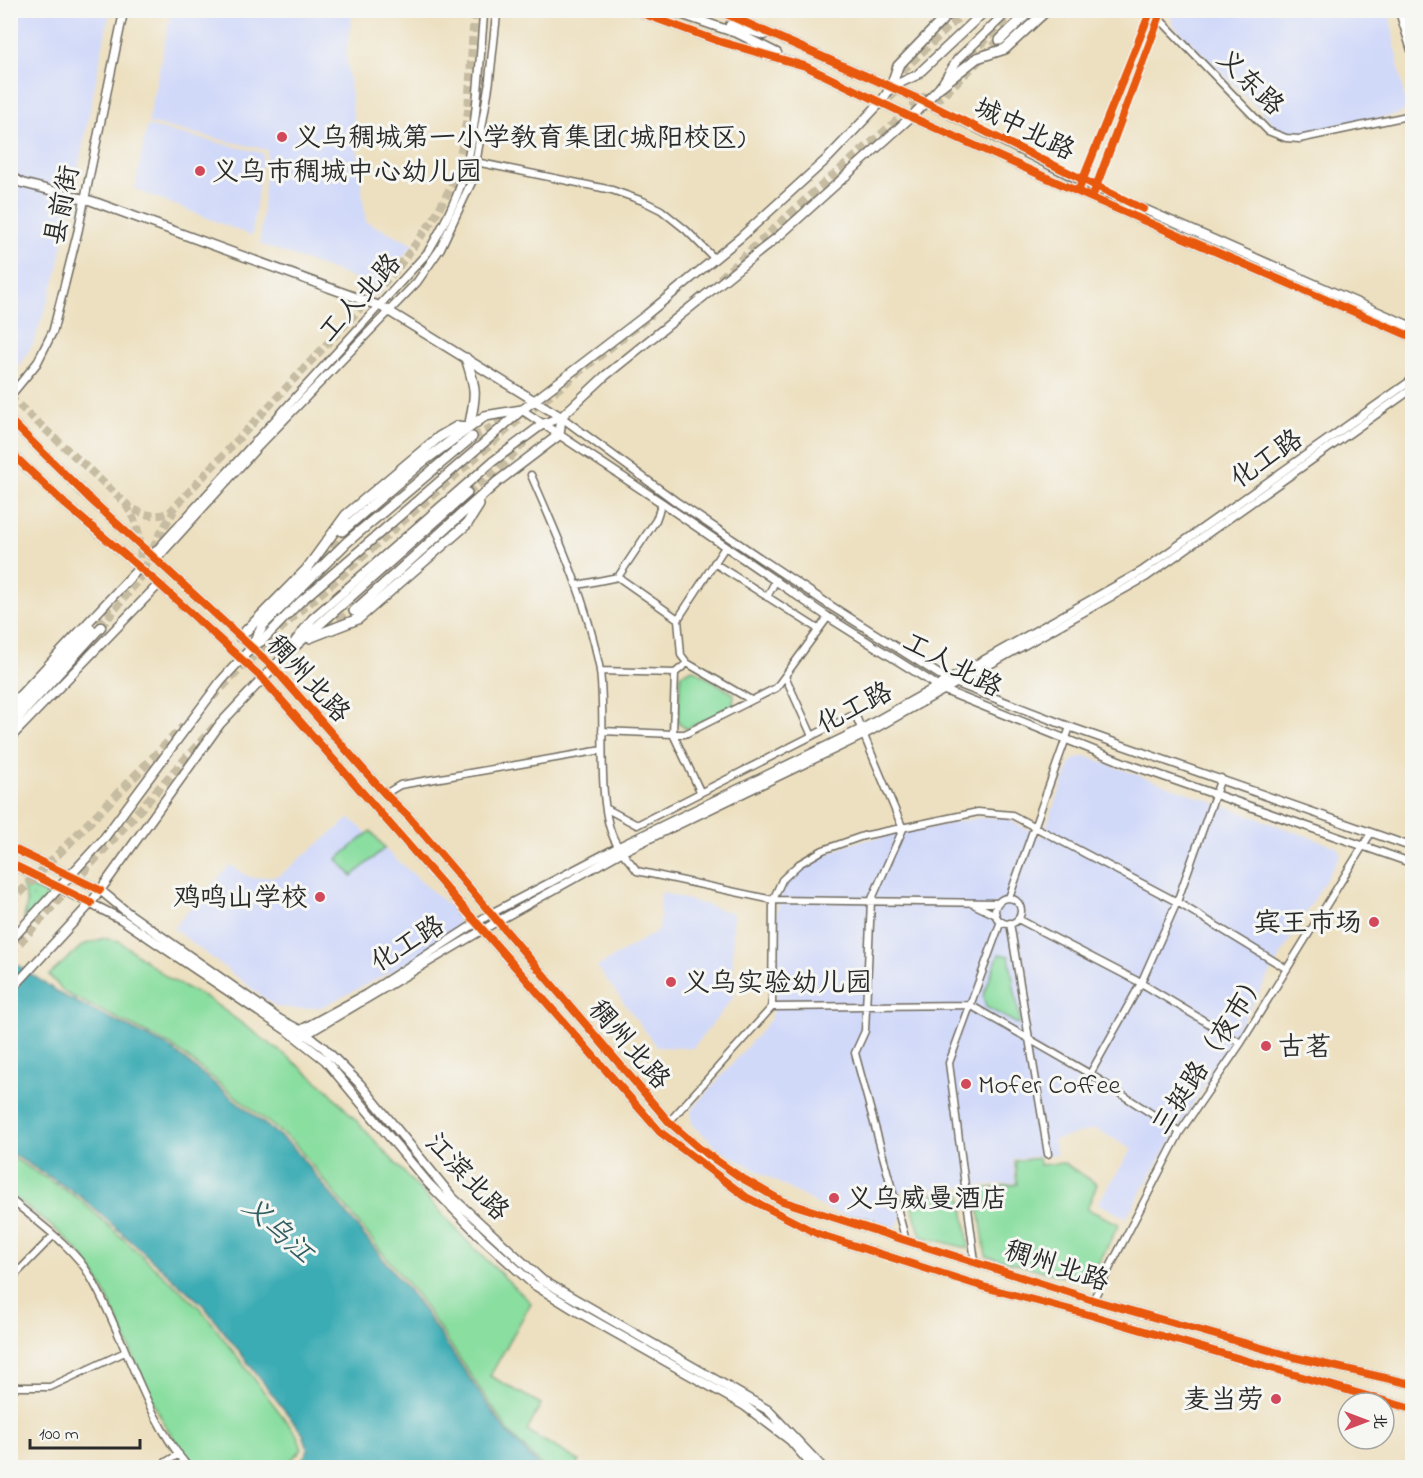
<svg xmlns="http://www.w3.org/2000/svg" width="1423" height="1478" font-family="'Indie Flower','LXGW WenKai TC',sans-serif">
	<defs>
		<pattern id="garden-dots" width="8" height="8" patternUnits="userSpaceOnUse" patternTransform="scale(1.5)"><rect width="8" height="8" fill="#8adea0"/><path d="M2 2h.1M6 6h.1" fill="none" stroke="#77bf8a" stroke-width="1.8" stroke-linecap="round"/></pattern>
	</defs>
	<rect width="100%" height="100%" fill="#f6f6f2"/>
	<filter id="ink" filterUnits="userSpaceOnUse"><feTurbulence type="fractalNoise" baseFrequency=".0167" numOctaves="2"/><feDisplacementMap in="SourceGraphic" scale="12" xChannelSelector="R" yChannelSelector="G"/><feConvolveMatrix kernelMatrix="1 2 1 2 8 2 1 2 1" color-interpolation-filters="sRGB"/></filter>
	<filter id="wash" filterUnits="userSpaceOnUse"><feTurbulence type="fractalNoise" baseFrequency=".008" numOctaves="4" result="noise"/><feDisplacementMap in="SourceGraphic" scale="24" xChannelSelector="R" yChannelSelector="G"/><feGaussianBlur stdDeviation="1.35" result="paint"/><feColorMatrix in="noise" values="0 0 0 0 0 0 0 0 0 0 0 0 0 0 0 0 0 1.4 0 .05"/><feComposite in="paint" operator="in"/></filter>
	<g filter="url(#wash)">
		<rect width="100%" height="100%" fill="#ede0c0"/>
		<path fill="#d1d9f9" d="M11 11H110L57 274 33 344 11 378Z
			M171 11H353L346 53 366 222 415 244 375 286 260 244 267 150 148 123Z
			M1169 11H1389L1406 107 1401 114 1299 135 1281 131 1173 25Z
			M147 126 263 153 252 236 135 189Z
			M1086 756 1337 847 1341 854 1126 1218 1098 1203 1132 1149 1096 1129 1053 1140 1057 1154 1013 1159 1015 1183 900 1191 904 1212 896 1227 875 1225 826 1209 720 1150 692 1124 691 1111 770 1020 776 997V917L782 887 800 866 852 843 977 818 1004 817 1042 837 1072 760Z
			M350 818 458 914V929L446 944 322 1007 297 1009 276 1007 173 928 230 865 252 878 279 876Z
			M661 892 733 913V998L693 1048 657 1047 597 967 659 930Z"/>
		<path fill="#8adea0" stroke="#5a8466" stroke-width="1.5" d="M693 669 734 694 733 707 686 729 678 722 681 674Z
			M371 831 385 848 352 876 337 859Z
			M104 938 119 941 171 980 207 998 288 1057 328 1090 468 1242 531 1303 490 1376 541 1404 527 1431 579 1461 575 1467H543L509 1432 418 1297 294 1143 171 1045 65 993 49 975 83 945Z
			M999 954 1009 956 1020 1022 1018 1024 986 1007 983 996Z
			M10 1156 78 1198 201 1309 297 1435 302 1449 284 1467H195C146 1413 131 1335 94 1273 77 1242 38 1216 11 1195Z
			M1039 1158 1040 1165 1064 1163 1097 1184 1087 1209 1119 1224 1092 1276 1085 1282 986 1256 976 1190 1017 1184 1015 1161Z
			M961 1191 969 1249 921 1236 909 1197Z"/>
		<path fill="url(#garden-dots)" stroke="#5a8466" stroke-width="1.5" d="M22 884 54 897 24 919 27 903Z"/>
		<path fill="#3aabb4" stroke="#326b70" stroke-width="1.5" d="M10 960 64 996 169 1047 292 1146 417 1301 505 1430 540 1467H292L305 1456 308 1449 303 1434 204 1306 80 1196 11 1153Z"/>
	</g>
	<g filter="url(#ink)">
		<g fill="none" stroke-linecap="round" stroke-linejoin="round">
			<path stroke="#c6bca2" stroke-width="8" stroke-dasharray="8 4" stroke-linecap="butt" d="M10 397 131 508C145 515 157 519 171 511L397 269 433 220 454 181 462 146 468 111 474 10
				M126 505C140 527 144 546 138 571
				M97 622 113 605
				M101 627 141 577 159 535 174 511"/>
			<path stroke="#c6bca2" stroke-width="9" stroke-dasharray="9 4.5" stroke-linecap="butt" d="M951 74 1015 10
				M893 82 908 65 966 10
				M879 107 902 86
				M922 108 943 95 1000 40
				M720 279 810 196 927 95
				M472 437 510 419
				M467 493 505 462 526 440
				M316 569 342 531
				M327 628 354 611
				M212 697 282 627 512 425 652 314
				M10 903 184 726
				M10 953 218 723"/>
			<defs>
				<path id="minor" d="M1151 10 1268 131 1286 138 1299 139 1412 115
					M471 161 612 190 643 201 661 210 686 230 715 259
					M1078 192 1151 10
					M1092 198 1162 10
					M531 475C558 537 586 598 599 665 608 710 593 811 618 846 623 855 631 862 637 871L773 900 998 903
					M714 563 818 629
					M618 577 656 520 662 503
					M578 585 618 577 678 619
					M767 597 776 580
					M687 663 681 655 678 619 725 547
					M600 671 675 673 673 734 602 731
					M675 673 687 663 751 700
					M785 676 812 736
					M700 791 673 734H685L776 688 828 617
					M385 794 400 785 602 750
					M607 809 637 825 855 714 903 829 871 901 865 1031 855 1053 906 1241
					M1009 898 1070 727
					M995 911a13 13 0 1 1 26 0a13 13 0 1 1-26 0Z
					M975 905 996 915
					M1018 919 1141 983 1241 1043
					M1010 923 1048 1154
					M772 1007 773 900 782 880 799 864 823 850 863 836 978 812 1012 815 1177 902 1287 969
					M1090 1074 1141 983 1177 902 1221 778
					M669 1122 772 1007 970 1005 1090 1074 1180 1132
					M10 1199C35 1220 74 1247 90 1276 126 1338 142 1412 189 1468
					M975 1262 949 1063 1001 921
					M10 1280 53 1236
					M1093 1300 1180 1132 1241 1043 1371 833
					M10 1362V1369
					M10 1387H50L125 1352
					M10 1425 12 1468
					M156 1468 179 1454"/>
				<path id="tertiary" d="M1399 10 1412 52
					M10 396 37 363 53 331 78 231 124 10
					M522 410 662 503 828 617 946 691 1125 763 1412 863
					M561 417 678 503 831 606 948 680 1070 727 1412 847
					M151 556 428 252C441 230 454 206 462 181 478 133 479 62 484 10
					M156 560 257 448 417 282 440 249 473 179 489 84 497 10
					M298 1031 366 994 490 914 618 847 861 729 1142 571 1412 380
					M304 1036 496 922 624 851 864 735 1146 577 1412 389"/>
				<path id="secondary" d="M633 10 718 41 805 66 911 117 1092 198 1412 337
					M669 10 739 34 777 53
					M717 10 925 102 1096 188 1412 327
					M730 25 764 35
					M10 176 22 183 92 201 382 307 561 417
					M10 420 88 497 273 667 385 794 408 816 669 1122 700 1149 740 1177 782 1201 1093 1300 1293 1357 1412 1384
					M10 452 65 504 159 584 262 678 660 1132 746 1197 818 1234 984 1287 1090 1315 1412 1409
					M10 706 139 568
					M10 716 91 629
					M10 727 101 627
					M10 738 159 584
					M10 847 100 890 128 913 279 1019 300 1030 323 1047 360 1084 453 1198 542 1280 768 1410 823 1468
					M10 863 121 919 292 1034 325 1060 428 1183 483 1239 533 1284 575 1310 745 1406 790 1440 814 1468
					M10 941 102 841 221 681 252 647 262 641 300 602 522 410 646 315 741 237 829 157 881 102 891 87 917 75 986 10
					M10 991 91 903 220 724 285 655 312 619 492 462 543 424 561 417 605 376 780 235 911 117 941 86 958 59 1009 10"/>
				<path id="trunk" d="M1000 40 1031 10
					M941 86 977 58 1005 49 1047 10
					M891 87 898 66 952 10
					M342 531 421 463 485 416 522 410
					M354 611 497 482 559 435 561 417
					M240 637 306 570 346 515 439 437 458 426 469 428C476 394 477 392 466 358
					M309 638 358 619 467 524 479 505
					M252 647 263 625 347 542 472 437
					M285 655 467 493"/>
			</defs>
			<use href="#minor" stroke="#6f6a5f" stroke-width="9"/>
			<use href="#tertiary" stroke="#6f6a5f" stroke-width="10"/>
			<use href="#secondary" stroke="#6f6a5f" stroke-width="11"/>
			<use href="#trunk" stroke="#6f6a5f" stroke-width="12"/>
			<use href="#minor" stroke="#fff" stroke-width="6"/>
			<use href="#tertiary" stroke="#fff" stroke-width="7"/>
			<use href="#secondary" stroke="#fff" stroke-width="8"/>
			<use href="#trunk" stroke="#fff" stroke-width="9"/>
			<defs>
				<path id="cycleway" d="M633 10 718 41 805 66 911 117 1092 198 1412 337
					M717 10 925 102 1143 209
					M1079 189 1151 10
					M1093 195 1162 10
					M10 420 88 497 273 667 385 794 408 816 669 1122 700 1149 740 1177 782 1201 1093 1300 1293 1357 1412 1384
					M10 452 65 504 159 584 262 678 660 1132 746 1197 818 1234 984 1287 1090 1315 1412 1409
					M10 847 100 890
					M10 863 91 903"/>
			</defs>
			<use href="#cycleway" stroke="#f6f6f2" stroke-width="11"/>
			<use href="#cycleway" stroke="#e8590c" stroke-width="8"/>
		</g>
	</g>
	<g fill="#d1495b" stroke="#f6f6f2" stroke-width="2">
		<circle cx="282" cy="137" r="6"/>
		<circle cx="200" cy="171" r="6"/>
		<circle cx="320" cy="897" r="6"/>
		<circle cx="1374" cy="922" r="6"/>
		<circle cx="671" cy="982" r="6"/>
		<circle cx="1266" cy="1046" r="6"/>
		<circle cx="966" cy="1084" r="6"/>
		<circle cx="834" cy="1198" r="6"/>
		<circle cx="1276" cy="1399" r="6"/>
	</g>
	<g text-anchor="middle" stroke-width="6" stroke-linejoin="round" paint-order="stroke">
		<g font-size="27" fill="#2b2b2b" stroke="#f6f6f2">
			<text transform="translate(1251 82) rotate(44)" y="9">义东路</text>
			<text transform="translate(1025 128) rotate(26)" y="9">城中北路</text>
			<text transform="translate(61 205) rotate(-78)" y="9">县前街</text>
			<text transform="translate(359 297) rotate(-48)" y="9">工人北路</text>
			<text transform="translate(1266 458) rotate(-35)" y="9">化工路</text>
			<text transform="translate(953 664) rotate(28)" y="9">工人北路</text>
			<text transform="translate(309 678) rotate(47)" y="9">稠州北路</text>
			<text transform="translate(854 707) rotate(-27)" y="9">化工路</text>
			<text transform="translate(407 943) rotate(-32)" y="9">化工路</text>
			<text transform="translate(630 1044) rotate(49)" y="9">稠州北路</text>
			<text transform="translate(1209 1052) rotate(-57)" y="9">三挺路（夜市）</text>
			<text transform="translate(468 1176) rotate(47)" y="9">江滨北路</text>
			<text transform="translate(1057 1265) rotate(18)" y="9">稠州北路</text>
		</g>
		<g font-size="27" fill="#2b2b2b" stroke="#f6f6f2" text-anchor="start">
			<text x="294" y="146">义乌稠城第一小学教育集团(城阳校区)</text>
			<text x="212" y="180">义乌市稠城中心幼儿园</text>
			<text x="308" y="906" text-anchor="end">鸡鸣山学校</text>
			<text x="1362" y="931" text-anchor="end">宾王市场</text>
			<text x="683" y="991">义乌实验幼儿园</text>
			<text x="1278" y="1055">古茗</text>
			<text x="978" y="1093">Mofer Coffee</text>
			<text x="846" y="1207">义乌威曼酒店</text>
			<text x="1264" y="1408" text-anchor="end">麦当劳</text>
		</g>
		<g font-size="28" font-style="italic" fill="#315e62" stroke="#f6f6f2">
			<text transform="translate(279 1229) rotate(42)" y="10">义乌江</text>
		</g>
	</g>
	<rect width="1423" height="1478" fill="none" stroke="#f6f6f2" stroke-width="36"/>
	<g transform="translate(1366 1421) rotate(90)"><circle r="28" fill="#f6f6f2" stroke="#a5a5a2" stroke-width="1.5"/>
	<path d="M0-4.5L10 22L0 15L-10 22Z" fill="#d1495b"/>
	<text y="-9" font-size="16" font-weight="bold" text-anchor="middle" fill="#2b2b2b">北</text>
	</g>
	<path d="M30 1439v9h110v-9" fill="none" stroke="#2b2b2b" stroke-width="3"/>
	<text x="39" y="1439" font-size="18" fill="#2b2b2b" stroke="#f6f6f2" stroke-width="4.5" paint-order="stroke">100 m</text>
</svg>
